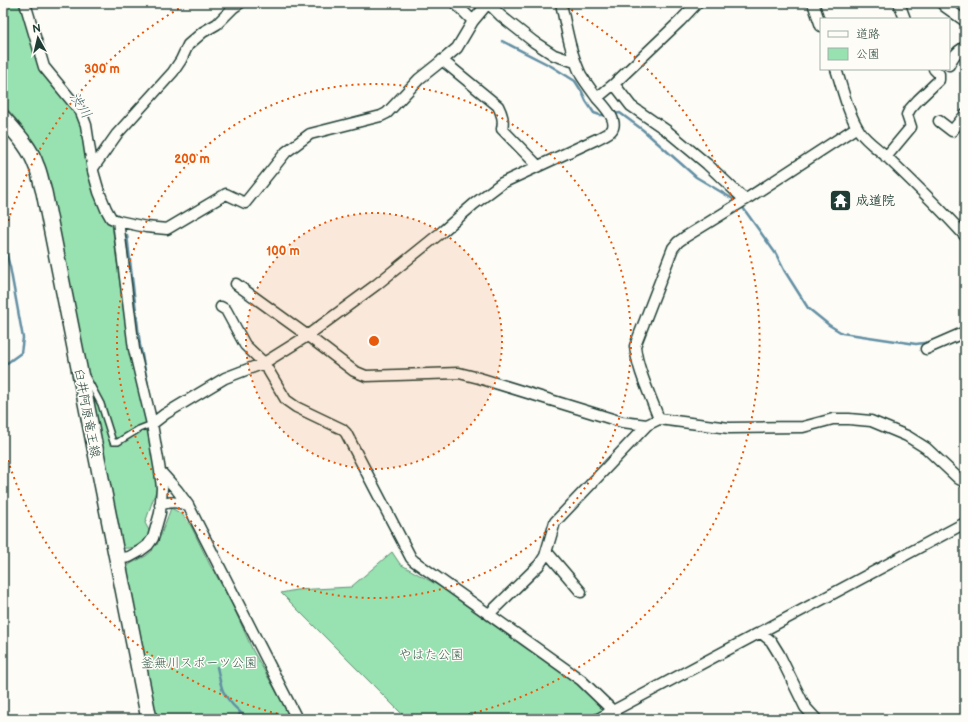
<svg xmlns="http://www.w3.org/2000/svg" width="968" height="722" font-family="'Balsamiq Sans','Klee One',sans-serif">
	<rect width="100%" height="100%" fill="#fdfcf7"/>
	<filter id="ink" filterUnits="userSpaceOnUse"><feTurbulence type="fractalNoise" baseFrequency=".025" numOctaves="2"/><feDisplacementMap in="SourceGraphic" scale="8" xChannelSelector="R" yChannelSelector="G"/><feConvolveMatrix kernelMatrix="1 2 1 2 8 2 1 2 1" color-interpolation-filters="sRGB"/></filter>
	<g filter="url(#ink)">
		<path fill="#98e1b0" stroke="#5c8f72" d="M3 3H21L41 69 78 114 107 217 112 225 124 314 136 377 159 482 145 523 157 545 168 516 171 508 182 514 191 526 210 565 230 599 253 651 284 705 290 719H155L126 569 130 564 146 556 153 550 146 538C138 546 134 549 122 548L42 160 31 139 16 119 3 104Z
			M392 552 400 564 489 614 609 708 590 719H407L281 593 296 590 351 587Z"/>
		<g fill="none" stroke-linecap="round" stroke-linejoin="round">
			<path stroke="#628fa3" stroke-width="2.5" d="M502 41 551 66 575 81 582 92 586 101 594 113 600 115H606
				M613 114 620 113 643 130 696 177 738 202
				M741 205 776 254 784 270 808 308 829 325 842 333 916 344 931 342
				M127 235 140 345 148 385
				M3 241 10 267 23 338 21 353 3 366
				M217 667C219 675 220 684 223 691 229 703 239 712 249 719
				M238 719 240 713"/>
			<defs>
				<path id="lane" d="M86 376 101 404 113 442H118L139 429 152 424"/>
				<path id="street" d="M25 3 44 67 81 112 86 125 93 171 99 192 106 209 111 218 118 221 146 227 167 229 226 194 245 203 286 152 310 134 381 116 387 113 419 79 444 59 457 48 473 21 488 3 501 16 534 42 554 55 575 62
					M455 3 473 21
					M561 3C566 27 570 52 581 75 586 83 592 91 597 98L614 84 680 21 697 3
					M813 3 821 26
					M899 3 905 19
					M942 3 944 6 965 21
					M442 60 498 106C502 114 504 120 502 129L538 166
					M949 65C953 57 956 52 963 48
					M836 69C843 90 848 114 860 132 866 141 881 151 889 159 915 184 941 209 965 236
					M614 84 631 106 666 130 707 164 745 200
					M939 121 952 131 965 115
					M886 157 911 127 907 115 910 109 918 100 939 80V74L934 69
					M93 168 117 134 173 72 181 60 188 45 203 32 217 24 234 7 240 3
					M236 284 308 336 354 371 366 376 459 373 479 378 622 422 647 425
					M221 307 226 310 245 345 264 363 286 400 296 407 342 429 346 433 411 558 414 561 581 680 613 711
					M926 349 965 332
					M659 419C651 397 637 369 635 346L673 248 678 242 685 237 745 200 857 127
					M152 424 165 414 225 378 264 363 304 338 376 285 443 231 474 204 502 183 597 139C601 137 607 134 611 131 620 121 603 105 597 98
					M160 471 177 490 188 505 297 719
					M160 505C172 501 176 502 188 505
					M547 552 581 592
					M117 559 129 557 140 551 148 545 153 538 160 513 162 488 160 471 152 424 134 349 118 221
					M489 614 539 565 545 556 555 522 647 425 659 419 729 428 803 427 833 419H849L871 421 907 436 926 448 959 479 965 482
					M760 632 771 641 779 654 805 707 816 719
					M598 719 965 523"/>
				<path id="secondary" d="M3 118C15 132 30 147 36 165 40 173 41 183 44 192L149 719"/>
			</defs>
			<use href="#lane" stroke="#1f3d34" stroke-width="8"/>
			<use href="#street" stroke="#1f3d34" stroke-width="13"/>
			<use href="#secondary" stroke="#1f3d34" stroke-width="18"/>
			<use href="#lane" stroke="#fdfcf7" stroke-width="5"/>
			<use href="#street" stroke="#fdfcf7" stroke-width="10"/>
			<use href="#secondary" stroke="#fdfcf7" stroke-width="15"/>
		</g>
	</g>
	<circle cx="374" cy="341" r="128" fill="#e8590c" fill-opacity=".12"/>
	<g fill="none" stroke="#e8590c" stroke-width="2" stroke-dasharray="2 4">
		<circle cx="374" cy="341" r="128"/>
		<circle cx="374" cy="341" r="257"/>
		<path d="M301 719A385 385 0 0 1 3 444M3 238A385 385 0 0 1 187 4M561 4A385 385 0 0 1 447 719"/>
	</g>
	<defs>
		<symbol id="temple-square" viewBox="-11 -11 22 22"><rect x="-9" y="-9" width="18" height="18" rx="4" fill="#1f3d34" stroke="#fdfcf7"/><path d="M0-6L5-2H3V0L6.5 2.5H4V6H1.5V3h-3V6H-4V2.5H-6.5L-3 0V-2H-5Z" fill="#fff"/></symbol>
	</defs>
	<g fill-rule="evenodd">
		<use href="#temple-square" x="828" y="188" width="25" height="25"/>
	</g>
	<g text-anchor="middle" stroke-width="3" stroke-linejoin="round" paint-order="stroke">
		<g font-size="13" font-weight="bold" fill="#1f3d34" stroke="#fdfcf7" text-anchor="start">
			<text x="856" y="205">成道院</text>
		</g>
		<g font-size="13" fill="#1f3d34" stroke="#fdfcf7">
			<text transform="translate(88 413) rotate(79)" y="5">臼井阿原竜王線</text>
		</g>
		<g font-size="13" fill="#375e4d" stroke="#fdfcf7">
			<text x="431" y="659">やはた公園</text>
			<text x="199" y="667">釜無川スポーツ公園</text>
		</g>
		<g font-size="14" font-style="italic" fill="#3b5f62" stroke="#fdfcf7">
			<text transform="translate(81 105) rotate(57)" y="5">渋川</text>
		</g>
	</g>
	<circle cx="374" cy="341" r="6" fill="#e8590c" stroke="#fdfcf7" stroke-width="2"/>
	<g font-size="12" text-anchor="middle" font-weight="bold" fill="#e8590c" stroke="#fdfcf7" stroke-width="3" stroke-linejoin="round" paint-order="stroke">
		<text x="102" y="73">300 m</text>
		<text x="192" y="163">200 m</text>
		<text x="283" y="255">100 m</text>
	</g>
	<rect width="968" height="722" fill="none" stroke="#fdfcf7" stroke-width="16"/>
	<rect x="8" y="8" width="952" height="706" fill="none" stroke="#1f3d34" stroke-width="1.5" filter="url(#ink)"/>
	<rect x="820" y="18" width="130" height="52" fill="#fdfcf7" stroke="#a4b0a9"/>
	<rect x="828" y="31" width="20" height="6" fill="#fdfcf7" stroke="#a4b0a9"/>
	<text x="856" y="38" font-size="12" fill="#1f3d34">道路</text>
	<rect x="828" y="48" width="20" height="12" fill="#98e1b0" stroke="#a4b0a9"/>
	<text x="856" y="58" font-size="12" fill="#1f3d34">公園</text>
	<g transform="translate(38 38) rotate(352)" stroke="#fdfcf7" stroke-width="3" paint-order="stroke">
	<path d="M0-3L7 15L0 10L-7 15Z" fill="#1f3d34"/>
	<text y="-6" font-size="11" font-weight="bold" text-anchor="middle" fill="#1f3d34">N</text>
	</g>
</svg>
